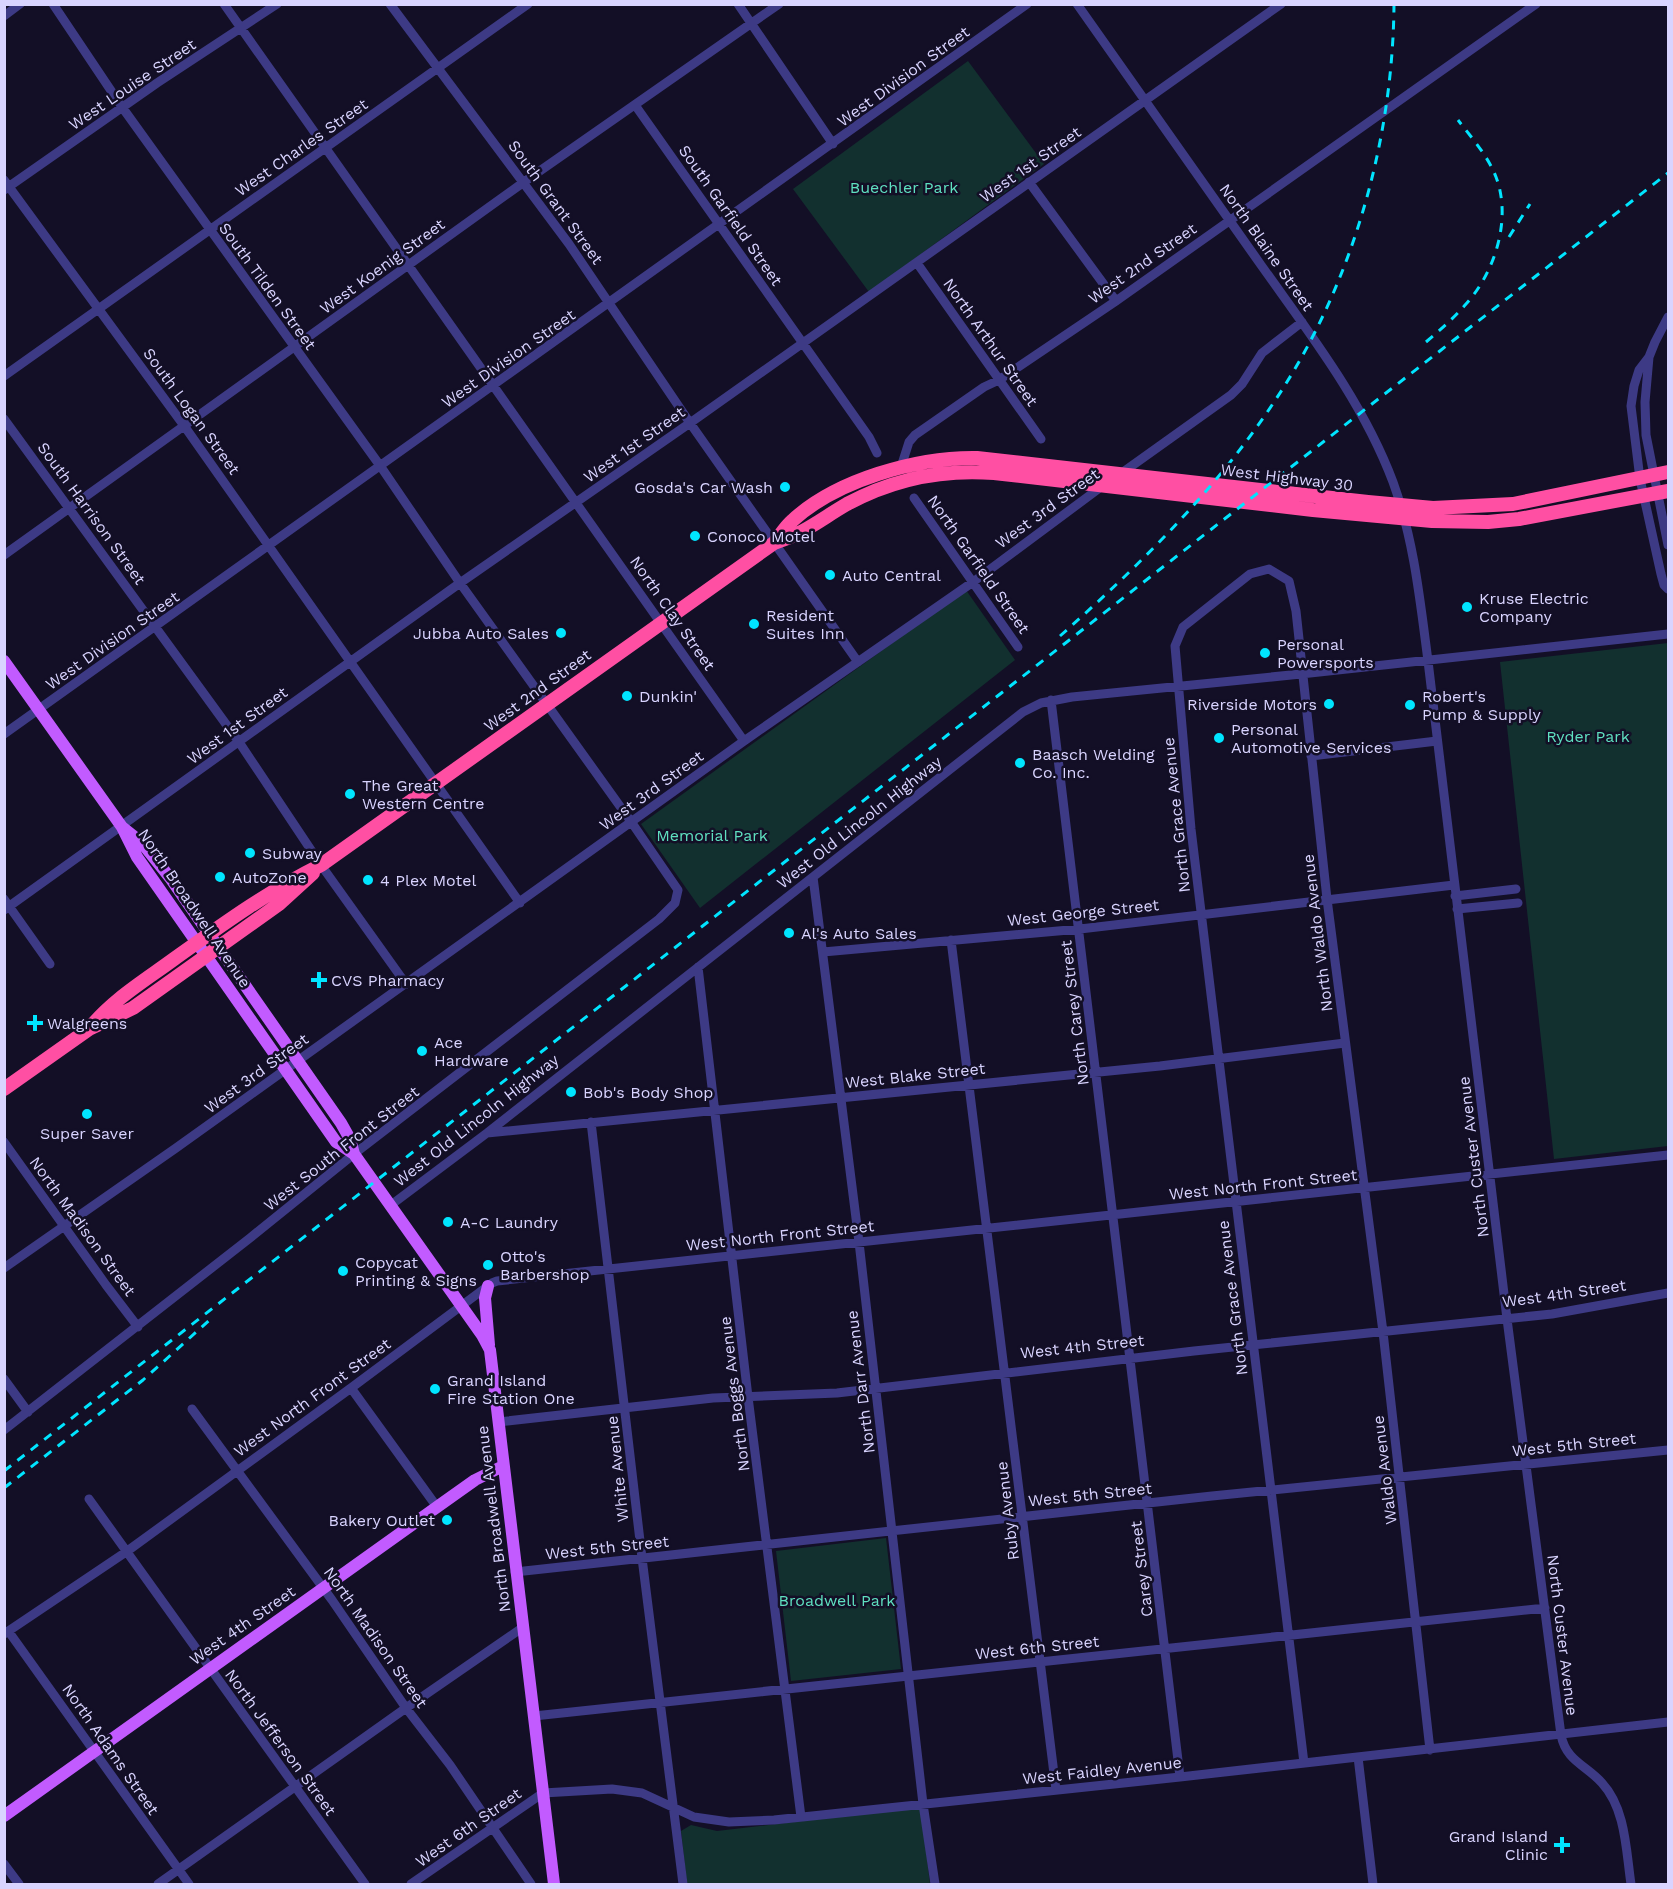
<svg xmlns="http://www.w3.org/2000/svg" width="1673" height="1889" font-family="'Work Sans',sans-serif">
	<rect width="100%" height="100%" fill="#130f26"/>
	<path fill="#12302f" d="M968 61 1044 164 869 292 793 189Z
		M966 590 1015 660 700 908 641 824Z
		M1668 643V1146L1554 1159 1500 662Z
		M886 1538 901 1669 791 1681 776 1551Z
		M921 1807 930 1884H687L681 1831 691 1825 717 1831Z"/>
	<g fill="none" stroke-linecap="round" stroke-linejoin="round">
		<path stroke="#3d3a85" stroke-width="9" d="M224 4 744 741
			M390 4 569 244 690 423 858 662
			M738 4 833 144
			M1077 4C1139 91 1200 178 1261 265 1310 334 1363 402 1393 482 1414 540 1420 600 1428 661L1507 1319 1561 1735C1566 1761 1586 1765 1602 1783 1626 1809 1626 1851 1631 1884
			M4 16 20 4
			M635 105 869 437 877 453
			M4 180 185 427 520 903
			M1029 182 1116 301
			M4 190 157 83 277 4
			M917 263 1041 439
			M1668 317 1655 342 1649 357 1639 370 1634 386 1631 406 1640 479 1661 574 1664 585 1668 589
			M1649 357 1645 402 1646 435 1668 545
			M4 376 528 4
			M4 419 239 742 321 865 406 984
			M901 467 909 442 915 435 984 387 999 380 1116 301 1536 4
			M1119 475 1231 395 1242 384 1262 353 1302 322
			M914 498 1018 647
			M4 555 524 182 779 4
			M1051 700 1180 1777
			M4 734 1027 4
			M1311 756 1437 741
			M813 877 859 1242 923 1804 935 1884
			M1455 896 1516 889
			M4 899 50 964
			M1457 909 1518 903
			M4 910 460 583 690 423 1281 4
			M951 940 1056 1790
			M823 952 1080 929 1454 885
			M698 967 748 1397 801 1817
			M591 1122 642 1558 683 1884
			M487 1133 1160 1066 1345 1043
			M4 1142 106 1285 138 1327
			M391 1205 487 1133 1023 712 1041 703 1072 697 1301 674 1668 634
			M4 1268 176 1148 744 741 973 582 1105 484
			M4 1379 28 1412
			M351 1388 437 1507
			M192 1409 332 1600 406 1708 450 1765 531 1884
			M498 1422 713 1398 837 1393 1194 1351 1552 1314 1668 1293
			M4 1430 250 1238 354 1154 659 919 675 903 678 890 632 823 460 583 381 467 122 107 53 4
			M89 1499 365 1884
			M515 1572 1212 1496 1668 1450
			M9 1632 189 1884
			M4 1634 126 1552 351 1388 492 1283 497 1281 1668 1155
			M534 1716 1545 1608
			M1358 1757 1373 1884
			M1304 1763 1191 829 1175 646 1183 627 1250 574 1269 569 1289 581 1296 611 1327 899 1383 1332 1430 1750
			M4 1864 19 1884
			M158 1884 406 1708 522 1628
			M411 1884 543 1793 612 1789 642 1793 694 1817 729 1822 774 1820 1180 1777 1668 1722"/>
		<path stroke="#c25bff" stroke-width="12" d="M4 661 122 827 137 857 336 1142 354 1154
			M122 827 142 843 171 879 341 1123 350 1139 354 1154 482 1335 490 1350 554 1884
			M488 1286 485 1298 489 1345
			M4 1816 437 1507 475 1480 503 1466"/>
		<path stroke="#ff4fa3" stroke-width="14" d="M774 543C804 534 821 519 847 504 893 479 942 469 994 473L1313 510 1432 521 1488 522 1519 519 1668 491
			M89 1029C112 1000 144 981 174 959 223 924 267 892 321 865L774 543C780 536 785 527 792 521 836 480 917 457 977 458L1368 502 1433 508 1513 504 1668 472
			M4 1089 89 1029 133 1008 279 904 313 873"/>
		<path stroke="#00e5ff" stroke-width="3" stroke-dasharray="9 8" stroke-linecap="butt" d="M1509 237 1530 204
			M1426 342C1440 330 1454 318 1466 304 1495 272 1512 219 1496 177 1488 156 1471 137 1458 120
			M1060 636C1140 565 1217 489 1276 399 1352 285 1393 142 1394 4
			M4 1471 1668 173
			M4 1488 143 1380 214 1316"/>
	</g>
	<g fill="#00e5ff" stroke="#130f26" stroke-width="2">
		<circle cx="785" cy="487" r="6"/>
		<circle cx="695" cy="536" r="6"/>
		<circle cx="830" cy="575" r="6"/>
		<circle cx="1467" cy="607" r="6"/>
		<circle cx="754" cy="624" r="6"/>
		<circle cx="561" cy="633" r="6"/>
		<circle cx="1265" cy="653" r="6"/>
		<circle cx="627" cy="696" r="6"/>
		<circle cx="1329" cy="704" r="6"/>
		<circle cx="1410" cy="705" r="6"/>
		<circle cx="1219" cy="738" r="6"/>
		<circle cx="1020" cy="763" r="6"/>
		<circle cx="350" cy="794" r="6"/>
		<circle cx="250" cy="853" r="6"/>
		<circle cx="220" cy="877" r="6"/>
		<circle cx="368" cy="880" r="6"/>
		<circle cx="789" cy="933" r="6"/>
		<path d="M316 971h6v6h6v6h-6v6h-6v-6h-6v-6h6z"/>
		<path d="M32 1014h6v6h6v6h-6v6h-6v-6h-6v-6h6z"/>
		<circle cx="422" cy="1051" r="6"/>
		<circle cx="571" cy="1092" r="6"/>
		<circle cx="87" cy="1114" r="6"/>
		<circle cx="448" cy="1222" r="6"/>
		<circle cx="488" cy="1265" r="6"/>
		<circle cx="343" cy="1271" r="6"/>
		<circle cx="435" cy="1389" r="6"/>
		<circle cx="447" cy="1520" r="6"/>
		<path d="M1559 1836h6v6h6v6h-6v6h-6v-6h-6v-6h6z"/>
	</g>
	<g text-anchor="middle" stroke-width="5" stroke-linejoin="round" paint-order="stroke">
		<g font-size="16" fill="#d9d4ff" stroke="#130f26">
			<text transform="translate(903 76) rotate(-36)" y="6">West Division Street</text>
			<text transform="translate(132 84) rotate(-34)" y="6">West Louise Street</text>
			<text transform="translate(301 147) rotate(-35)" y="6">West Charles Street</text>
			<text transform="translate(1030 164) rotate(-35)" y="6">West 1st Street</text>
			<text transform="translate(556 202) rotate(54)" y="6">South Grant Street</text>
			<text transform="translate(731 215) rotate(55)" y="6">South Garfield Street</text>
			<text transform="translate(1267 247) rotate(55)" y="6">North Blaine Street</text>
			<text transform="translate(1142 263) rotate(-35)" y="6">West 2nd Street</text>
			<text transform="translate(382 266) rotate(-36)" y="6">West Koenig Street</text>
			<text transform="translate(268 286) rotate(54)" y="6">South Tilden Street</text>
			<text transform="translate(991 342) rotate(55)" y="6">North Arthur Street</text>
			<text transform="translate(508 358) rotate(-35)" y="6">West Division Street</text>
			<text transform="translate(192 411) rotate(54)" y="6">South Logan Street</text>
			<text transform="translate(634 444) rotate(-35)" y="6">West 1st Street</text>
			<text transform="translate(1287 477) rotate(7)" y="6">West Highway 30</text>
			<text transform="translate(1047 508) rotate(-36)" y="6">West 3rd Street</text>
			<text transform="translate(92 513) rotate(54)" y="6">South Harrison Street</text>
			<text transform="translate(979 564) rotate(55)" y="6">North Garfield Street</text>
			<text transform="translate(673 613) rotate(55)" y="6">North Clay Street</text>
			<text transform="translate(112 640) rotate(-35)" y="6">West Division Street</text>
			<text transform="translate(537 690) rotate(-36)" y="6">West 2nd Street</text>
			<text transform="translate(237 725) rotate(-36)" y="6">West 1st Street</text>
			<text transform="translate(651 790) rotate(-36)" y="6">West 3rd Street</text>
			<text transform="translate(1176 815) rotate(-96)" y="6">North Grace Avenue</text>
			<text transform="translate(859 822) rotate(-38)" y="6">West Old Lincoln Highway</text>
			<text transform="translate(195 908) rotate(56)" y="6">North Broadwell Avenue</text>
			<text transform="translate(1083 912) rotate(-6)" y="6">West George Street</text>
			<text transform="translate(1317 933) rotate(-97)" y="6">North Waldo Avenue</text>
			<text transform="translate(1074 1013) rotate(-97)" y="6">North Carey Street</text>
			<text transform="translate(256 1073) rotate(-36)" y="6">West 3rd Street</text>
			<text transform="translate(915 1075) rotate(-6)" y="6">West Blake Street</text>
			<text transform="translate(476 1120) rotate(-38)" y="6">West Old Lincoln Highway</text>
			<text transform="translate(341 1148) rotate(-38)" y="6">West South Front Street</text>
			<text transform="translate(1473 1157) rotate(-97)" y="6">North Custer Avenue</text>
			<text transform="translate(1263 1184) rotate(-6)" y="6">West North Front Street</text>
			<text transform="translate(83 1226) rotate(54)" y="6">North Madison Street</text>
			<text transform="translate(780 1235) rotate(-6)" y="6">West North Front Street</text>
			<text transform="translate(1564 1293) rotate(-8)" y="6">West 4th Street</text>
			<text transform="translate(1232 1298) rotate(-97)" y="6">North Grace Avenue</text>
			<text transform="translate(1082 1346) rotate(-6)" y="6">West 4th Street</text>
			<text transform="translate(860 1382) rotate(-97)" y="6">North Darr Avenue</text>
			<text transform="translate(734 1394) rotate(-97)" y="6">North Boggs Avenue</text>
			<text transform="translate(312 1397) rotate(-36)" y="6">West North Front Street</text>
			<text transform="translate(1574 1444) rotate(-6)" y="6">West 5th Street</text>
			<text transform="translate(617 1469) rotate(-96)" y="6">White Avenue</text>
			<text transform="translate(1384 1470) rotate(-97)" y="6">Waldo Avenue</text>
			<text transform="translate(1090 1494) rotate(-6)" y="6">West 5th Street</text>
			<text transform="translate(1007 1511) rotate(-97)" y="6">Ruby Avenue</text>
			<text transform="translate(493 1519) rotate(-97)" y="6">North Broadwell Avenue</text>
			<text transform="translate(607 1547) rotate(-6)" y="6">West 5th Street</text>
			<text transform="translate(1141 1569) rotate(-97)" y="6">Carey Street</text>
			<text transform="translate(242 1625) rotate(-35)" y="6">West 4th Street</text>
			<text transform="translate(1563 1635) rotate(83)" y="6">North Custer Avenue</text>
			<text transform="translate(376 1637) rotate(55)" y="6">North Madison Street</text>
			<text transform="translate(1037 1647) rotate(-6)" y="6">West 6th Street</text>
			<text transform="translate(281 1742) rotate(54)" y="6">North Jefferson Street</text>
			<text transform="translate(111 1749) rotate(55)" y="6">North Adams Street</text>
			<text transform="translate(1102 1770) rotate(-6)" y="6">West Faidley Avenue</text>
			<text transform="translate(468 1827) rotate(-35)" y="6">West 6th Street</text>
		</g>
		<g font-size="16" fill="#5fe0c0" stroke="#130f26">
			<text x="904" y="193">Buechler Park</text>
			<text x="1588" y="742">Ryder Park</text>
			<text x="712" y="841">Memorial Park</text>
			<text x="837" y="1606">Broadwell Park</text>
		</g>
		<g font-size="16" fill="#d9d4ff" stroke="#130f26" text-anchor="start">
			<text x="773" y="493" text-anchor="end">Gosda's Car Wash</text>
			<text x="707" y="542">Conoco Motel</text>
			<text x="842" y="581">Auto Central</text>
			<text x="1479" y="604">Kruse Electric<tspan x="1479" dy="18">Company</tspan></text>
			<text x="766" y="621">Resident<tspan x="766" dy="18">Suites Inn</tspan></text>
			<text x="549" y="639" text-anchor="end">Jubba Auto Sales</text>
			<text x="1277" y="650">Personal<tspan x="1277" dy="18">Powersports</tspan></text>
			<text x="639" y="702">Dunkin'</text>
			<text x="1422" y="702">Robert's<tspan x="1422" dy="18">Pump &amp; Supply</tspan></text>
			<text x="1317" y="710" text-anchor="end">Riverside Motors</text>
			<text x="1231" y="735">Personal<tspan x="1231" dy="18">Automotive Services</tspan></text>
			<text x="1032" y="760">Baasch Welding<tspan x="1032" dy="18">Co. Inc.</tspan></text>
			<text x="362" y="791">The Great<tspan x="362" dy="18">Western Centre</tspan></text>
			<text x="262" y="859">Subway</text>
			<text x="232" y="883">AutoZone</text>
			<text x="380" y="886">4 Plex Motel</text>
			<text x="801" y="939">Al's Auto Sales</text>
			<text x="331" y="986">CVS Pharmacy</text>
			<text x="47" y="1029">Walgreens</text>
			<text x="434" y="1048">Ace<tspan x="434" dy="18">Hardware</tspan></text>
			<text x="583" y="1098">Bob's Body Shop</text>
			<text x="87" y="1139" text-anchor="middle">Super Saver</text>
			<text x="460" y="1228">A-C Laundry</text>
			<text x="500" y="1262">Otto's<tspan x="500" dy="18">Barbershop</tspan></text>
			<text x="355" y="1268">Copycat<tspan x="355" dy="18">Printing &amp; Signs</tspan></text>
			<text x="447" y="1386">Grand Island<tspan x="447" dy="18">Fire Station One</tspan></text>
			<text x="435" y="1526" text-anchor="end">Bakery Outlet</text>
			<text x="1548" y="1842" text-anchor="end">Grand Island<tspan x="1548" dy="18">Clinic</tspan></text>
		</g>
	</g>
	<rect width="1673" height="1889" fill="none" stroke="#d9d4ff" stroke-width="12"/>
</svg>
